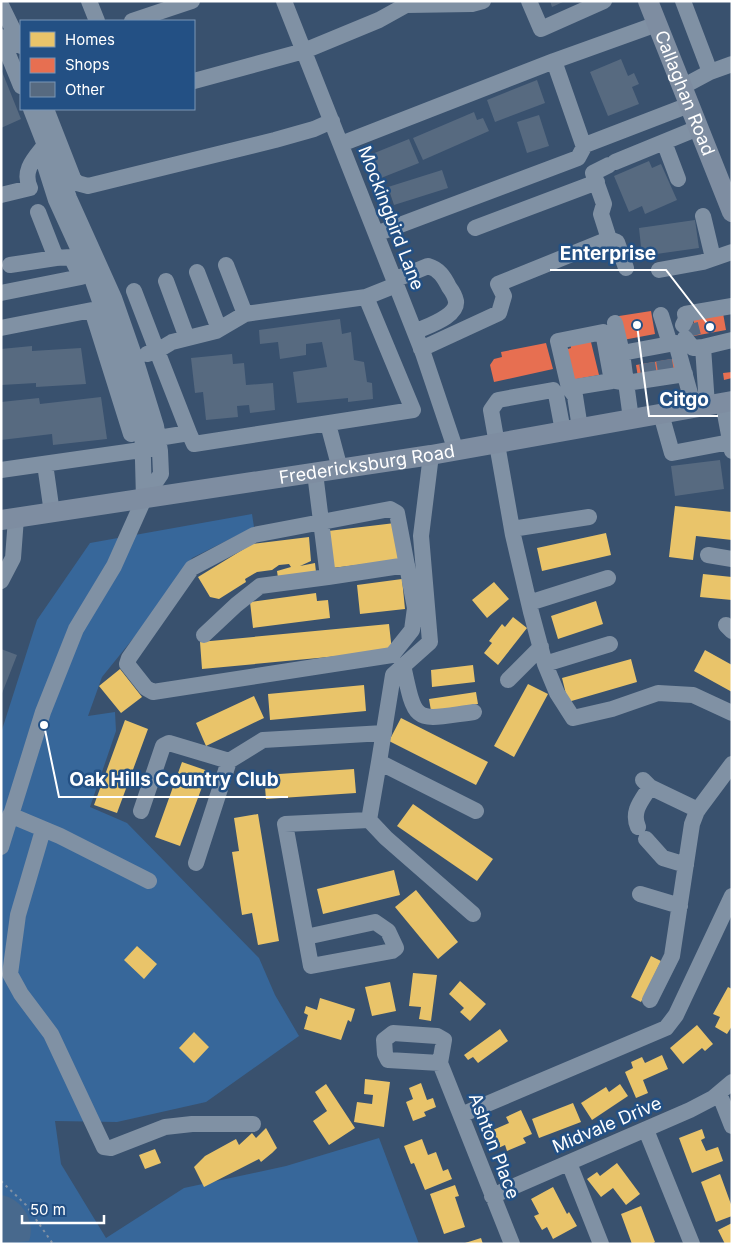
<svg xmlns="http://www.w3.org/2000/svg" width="733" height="1245" font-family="Inter,sans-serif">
	<rect width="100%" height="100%" fill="#39516e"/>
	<path fill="#37679a" d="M252 514 254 527 192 558 148 620 102 677 88 716 115 712 116 731 90 807 127 823 259 958 275 995 299 1036 206 1102 117 1122 55 1121 61 1164 106 1238 184 1188 286 1166 379 1138 419 1244H1V733L37 620 90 543Z"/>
	<path fill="#48698d" d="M1 1195C22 1198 36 1222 29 1241L1 1244Z"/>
	<path fill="#e9c46a" d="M675 506 732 512V540L696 536 693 560 669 557Z
		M395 523 399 560 332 568 328 531Z
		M606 533 611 555 542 571 537 548Z
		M309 537 311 561 300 566 315 563 316 572 278 578 277 571 291 567 289 564 279 565 272 570 257 572 245 579 246 582 219 599 210 597 198 577 252 544Z
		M703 574 732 577V600L700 597Z
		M402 579 405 609 360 614 357 585Z
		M494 582 509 599 487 618 472 600Z
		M316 593 317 601 328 600 330 618 253 628 250 602Z
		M596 601 603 624 558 639 551 616Z
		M513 617 527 628 498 665 484 653 492 643 489 641 502 624 505 627Z
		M389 624 392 651 202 669 200 642Z
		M705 650 732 665V692L694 671Z
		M631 659 637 682 568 702 562 678Z
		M473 665 475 682 432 687 431 670Z
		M120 669 142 697 121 713 99 686Z
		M528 684 548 694 514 757 494 746Z
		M364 685 366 711 270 720 268 694Z
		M476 692 478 704 431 711 429 699Z
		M254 696 264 718 206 746 196 723Z
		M401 718 488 762 476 785 389 741Z
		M125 720 148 729 117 813 94 805Z
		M182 762 208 771 180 846 155 837Z
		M354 769 356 793 266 799 264 775Z
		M413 804 493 859 477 881 397 826Z
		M258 814 279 941 258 945 252 913 242 915 232 852 239 851 234 818Z
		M394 870 400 895 323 914 317 889Z
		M416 890 458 942 438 959 395 907Z
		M137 946 157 964 144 979 124 960Z
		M651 956 661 961 641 1002 631 997Z
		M413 973 437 975 431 1021 419 1019 421 1007 409 1006Z
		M460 981 486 1004 470 1021 460 1012 464 1008 449 994Z
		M390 982 396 1011 372 1016 365 987Z
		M728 987 732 989V1026L727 1034 715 1027 720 1017 713 1014Z
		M320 998 355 1009 351 1022 348 1020 341 1040 304 1029 308 1015 304 1013 306 1006 317 1010Z
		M697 1025 713 1044 705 1051 702 1048 683 1064 670 1048Z
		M500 1029 508 1041 478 1063 473 1057 468 1060 464 1055Z
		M194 1032 209 1047 194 1063 179 1048Z
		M662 1055 668 1069 643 1080 648 1093 636 1098 625 1072 633 1068 631 1062 642 1057 645 1063Z
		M365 1079 390 1082 384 1127 354 1122 357 1102 372 1104 373 1095 364 1094Z
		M421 1083 427 1100 433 1098 436 1107 424 1112 426 1116 413 1121 406 1102 413 1099 409 1088Z
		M326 1084 355 1128 329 1145 313 1121 327 1111 315 1092Z
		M620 1084 628 1096 592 1120 581 1103 606 1087 609 1092Z
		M573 1103 581 1122 539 1138 532 1119Z
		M521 1110 532 1134 523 1138 526 1143 507 1151 505 1145 494 1150 486 1133 509 1123 506 1117Z
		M266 1128 277 1148 272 1153 261 1162 259 1159 204 1187 194 1167 205 1156 236 1139 239 1145 252 1133 256 1138Z
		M702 1129 705 1138 701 1140 706 1151 718 1147 723 1161 692 1173 679 1138Z
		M422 1139 428 1155 436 1152 443 1171 448 1169 452 1179 425 1190 414 1163 411 1164 404 1146Z
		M155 1149 161 1163 145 1169 139 1155Z
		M617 1163 640 1194 626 1205 613 1188 601 1197 587 1179 597 1172 600 1176Z
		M720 1174 732 1207V1216L716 1222 701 1182Z
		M455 1185 459 1196 455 1197 465 1227 444 1234 430 1194Z
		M553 1187 567 1214 569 1212 577 1226 553 1239 547 1227 542 1230 534 1216 539 1214 531 1199Z
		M641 1206 655 1242 652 1244H632L621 1214Z
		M732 1223V1244H725L718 1230Z
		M481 1238 483 1244H465V1243Z"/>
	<path fill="#e76f51" d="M651 311 655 334 623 340 619 316Z
		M723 313 726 330 683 338 681 325 694 323 693 318Z
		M590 338 599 375 571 380 565 350 571 348 570 342Z
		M546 343 553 369 494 382 490 365 494 359 502 357 501 352Z
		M678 358 681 370 638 377 636 365Z
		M732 372V378L724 380 723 373Z"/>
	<path fill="#576a80" d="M550 1H565L552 7Z
		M621 59 628 76 634 73 639 84 632 87 639 104 608 116 590 72Z
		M1 69 21 119 1 128Z
		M537 80 545 103 495 122 487 100Z
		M474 112 477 120 483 118 489 131 423 160 413 138Z
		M539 115 549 146 527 153 517 122Z
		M409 139 419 163 381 178 372 154Z
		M649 161 652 168 661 164 677 200 645 214 642 206 629 212 614 176Z
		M442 170 448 188 394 205 388 187Z
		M695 220 699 248 642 256 639 228Z
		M340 319 342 334 351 332 354 360 364 362 367 382 372 383 373 399 348 402V398L297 403 293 372 327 367 322 342 306 344V355L280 359 278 342 260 344 259 330Z
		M32 346V351L81 348 86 384 36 387V383L1 385V349Z
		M232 354 233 364 244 363 246 385 273 383 275 410 250 413 249 405 237 406 238 417 206 420 203 392 195 393 191 358Z
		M101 397 107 439 53 445 52 434 1 440V402L39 398 40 404Z
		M720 460 724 489 675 496 671 466Z
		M1 649 17 655 1 696Z"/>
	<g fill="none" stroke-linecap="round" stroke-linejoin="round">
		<path stroke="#576b84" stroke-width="16" stroke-dasharray="16 8" stroke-linecap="butt" d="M690 324 693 336
			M664 360 666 372
			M647 363 649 375"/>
		<path stroke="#8091a4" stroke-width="2" stroke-dasharray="2.5 4" stroke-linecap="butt" d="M1 1181 26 1205 53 1244"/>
		<path stroke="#8091a4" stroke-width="16" d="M89 1 97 21
			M284 1 423 353 456 451
			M529 1 541 29 604 1
			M1 5 21 46
			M132 21 192 1
			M1 37 21 86
			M710 72 732 64
			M194 81 304 51 379 20 406 5 472 4 483 1
			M682 87 710 72 683 1
			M46 109 73 178 77 183 88 186 275 140 314 129 332 121
			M664 142 678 179
			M341 144 554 61
			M45 145 43 159 56 200 93 281 142 422 144 499
			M584 147 554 61 657 24
			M615 162 698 128
			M1 195 30 188C22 170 34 159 45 145
			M703 216 713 258
			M475 228 597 182
			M376 234 578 158 585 145 689 105
			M609 239 617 242 626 268
			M10 265 56 258
			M226 265 245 314
			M659 270 703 262 732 252
			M197 272 219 329
			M394 280 428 266C439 269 444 277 449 287 452 291 455 296 456 301 458 317 426 326 415 332
			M166 281 187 338
			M134 291 157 351 172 342 216 331 245 314 366 297 413 410 194 444 189 433 158 438
			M1 293 81 277 71 257 56 258 38 212
			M366 297 396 285
			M661 315 670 344
			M615 323 622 353
			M683 325 686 319 685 314 732 306
			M1 328 92 310 131 434
			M685 338 693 348 703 347
			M421 349 499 313 504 296 498 284 609 239 601 214 604 204 593 173 609 165
			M147 354 157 351 189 433
			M615 381 626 383 685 374
			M569 388 558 341 603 332 612 381 569 388 575 396 580 428
			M723 403 732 451
			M707 405 703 347 732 340
			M661 414 672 453 730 442
			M631 419 622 353 670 344 676 343 694 408
			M328 424 340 469
			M563 431 556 394 553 390 498 400 491 410 513 535 531 612 545 664 557 693 573 718 612 709 658 693 693 695 732 713
			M431 455 421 536 430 642 393 675 379 762 476 811
			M45 464 52 513
			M1 470 155 448
			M315 473 328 577 407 565
			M390 509 397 513 415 608 412 630 392 655 153 692 146 688 127 664 129 658 192 568 254 535Z
			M512 529 589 517
			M708 555 732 559
			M1 581 13 558 16 518
			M529 603 608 578
			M726 625 732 631
			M204 635 236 605 260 586 328 577
			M545 664 610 644
			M403 665C416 726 414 720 474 712
			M508 680 541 647
			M643 780 650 787 698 810
			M141 811 163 746 169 743 229 761
			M10 815 60 836 149 881
			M369 820 386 838 473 914
			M638 827C631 811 642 800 650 787
			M43 830 18 915 10 974 21 994 51 1034 104 1147 111 1148 165 1127 192 1124H253
			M646 839 663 858 686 865
			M1 847 43 712 76 629 114 566 144 499 161 474 160 451 156 426 135 358 114 298 69 198 54 155 45 145 31 109
			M196 863 229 761 263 740 384 733
			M640 894 680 906
			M306 937 375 922 388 931 396 948 392 951 311 966 285 824 369 820 379 762
			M650 1000 672 956 692 824 697 811 732 764
			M440 1063 388 1060 385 1054 384 1040 393 1033 437 1036 444 1040 440 1063 512 1244
			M719 1093 732 1126
			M461 1115 666 1028 676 1015 732 896
			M646 1130 692 1244
			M569 1163 601 1244
			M492 1196 690 1110 713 1098 732 1082"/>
		<g stroke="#7e8da1" stroke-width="20">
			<path id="s1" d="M648 1 732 212"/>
			<path id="s2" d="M1 520 431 455 732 401"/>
		</g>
	</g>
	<g text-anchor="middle" stroke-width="5" stroke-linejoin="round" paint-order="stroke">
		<g font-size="18" fill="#fff" stroke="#235084">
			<text dy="6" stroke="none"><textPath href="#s1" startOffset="99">Callaghan Road</textPath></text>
			<text transform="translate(391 218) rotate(69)" y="6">Mockingbird Lane</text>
			<text dy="6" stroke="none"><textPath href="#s2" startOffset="370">Fredericksburg Road</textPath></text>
			<text transform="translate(607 1125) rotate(-23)" y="6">Midvale Drive</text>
			<text transform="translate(494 1146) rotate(69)" y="6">Ashton Place</text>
		</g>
	</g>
	<path fill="none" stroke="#fff" stroke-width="2" d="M710 327L666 270H550M637 325L649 416H718M44 725L59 797H288"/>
	<g fill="#fff" stroke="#235084" stroke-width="2">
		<circle cx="710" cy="327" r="5"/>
		<circle cx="637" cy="325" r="5"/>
		<circle cx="44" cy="725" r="5"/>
	</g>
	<g font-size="19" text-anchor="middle" font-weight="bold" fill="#fff" stroke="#235084" stroke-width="5" stroke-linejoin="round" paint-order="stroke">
		<text x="608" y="260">Enterprise</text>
		<text x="684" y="406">Citgo</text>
		<text x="174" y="786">Oak Hills Country Club</text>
	</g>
	<rect width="733" height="1245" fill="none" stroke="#ffffff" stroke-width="5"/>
	<rect x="20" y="20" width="175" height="90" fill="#235084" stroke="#7b96b5"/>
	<rect x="30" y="32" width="25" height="15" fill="#e9c46a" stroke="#7b96b5"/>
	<text x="65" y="45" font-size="15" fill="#ffffff">Homes</text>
	<rect x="30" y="58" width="25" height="15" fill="#e76f51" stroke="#7b96b5"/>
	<text x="65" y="70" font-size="15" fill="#ffffff">Shops</text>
	<rect x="30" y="82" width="25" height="15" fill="#576a80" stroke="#7b96b5"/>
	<text x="65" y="95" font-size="15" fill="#ffffff">Other</text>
	<path d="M22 1215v8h82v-8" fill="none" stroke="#ffffff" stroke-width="2.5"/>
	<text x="30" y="1215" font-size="15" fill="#ffffff" stroke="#235084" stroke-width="4" paint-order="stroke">50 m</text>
</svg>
